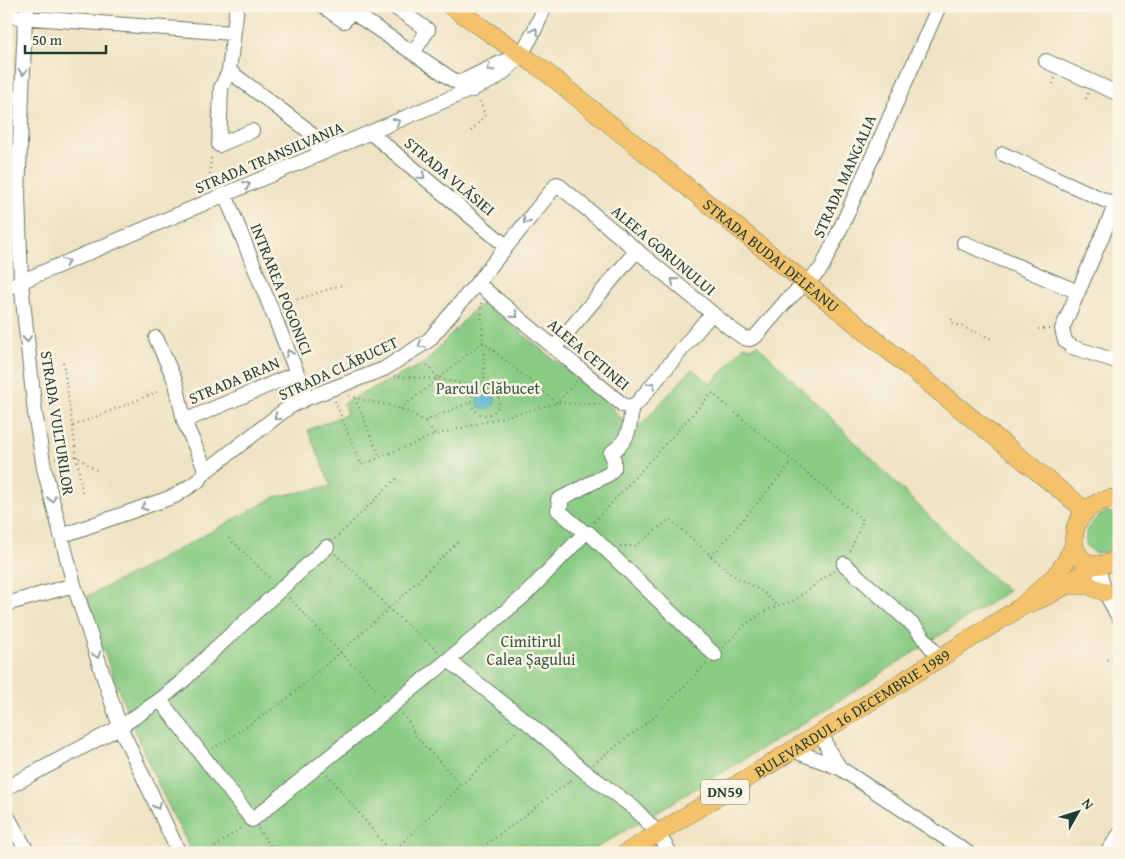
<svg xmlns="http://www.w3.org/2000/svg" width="1125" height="859" font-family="'Gentium Book Plus',serif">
	<rect width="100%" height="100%" fill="#fcf5e5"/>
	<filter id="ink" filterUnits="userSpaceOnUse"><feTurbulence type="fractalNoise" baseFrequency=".02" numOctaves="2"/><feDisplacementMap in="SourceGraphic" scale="10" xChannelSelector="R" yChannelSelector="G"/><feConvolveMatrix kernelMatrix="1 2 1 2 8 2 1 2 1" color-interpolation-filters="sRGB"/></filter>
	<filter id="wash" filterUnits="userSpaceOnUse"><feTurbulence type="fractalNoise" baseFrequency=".0096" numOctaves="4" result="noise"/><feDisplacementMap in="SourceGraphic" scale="20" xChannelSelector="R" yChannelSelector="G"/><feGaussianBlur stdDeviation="1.12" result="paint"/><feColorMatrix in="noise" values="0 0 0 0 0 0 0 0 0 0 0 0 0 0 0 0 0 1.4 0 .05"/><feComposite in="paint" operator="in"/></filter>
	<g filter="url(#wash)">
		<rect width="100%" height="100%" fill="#f0e3c3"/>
		<path fill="#8acc85" stroke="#54845c" d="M485 303 608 404 623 420 638 428 692 369 712 384 744 346 751 348 757 344 973 560 1008 591 816 716 588 853H193C148 772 116 684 84 598L144 568 275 497 331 486 308 430 347 414 343 403 425 363 477 306Z
			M1106 512 1119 513V544L1106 552 1094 553 1087 546C1082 530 1093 519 1106 512Z"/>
		<path fill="#54b4d3" stroke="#3a7884" d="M477 400a9 9 0 1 1 18 0a9 9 0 1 1-18 0Z"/>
	</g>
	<g filter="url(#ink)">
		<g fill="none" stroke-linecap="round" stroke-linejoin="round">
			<defs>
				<path id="minor" d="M28 6 25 18 18 195 21 282 35 413 44 468 74 585 120 727 179 853
					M237 6 229 71 305 128 311 134 321 153
					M323 6 344 21 354 6
					M393 6 428 30 413 53
					M351 11 453 80 473 90
					M6 16 232 33
					M1046 61 1119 94
					M229 71 221 88 219 145 252 131
					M458 83C479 74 498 63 519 55
					M371 133 506 246
					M1003 154 1115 205
					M225 194 307 398
					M1119 197 1062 329 1065 341 1072 347 1119 362
					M964 243 1078 292
					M477 283 623 405 631 407 638 402 712 313
					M6 288 493 80C521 62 533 36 545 6
					M156 338 176 383 184 421 206 471
					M554 348 637 250
					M631 407C631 428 629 440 611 453L614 460V468L609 474 558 500 561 505 558 510 585 533H589L715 655
					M184 421 297 373
					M61 536 175 496 198 481 206 471 289 407 307 398 384 369 429 340 477 283 557 184 731 329 744 338 750 339 756 336 787 300 819 271 822 267 843 223 939 6
					M844 564 915 627 940 659
					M1097 565 1105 592 1119 618
					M6 604 74 585
					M448 660 527 722 584 771 634 808 658 833 670 853
					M160 700 252 820 448 660 525 595 585 533
					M822 732 828 750 840 768
					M792 750 840 768 968 853
					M6 788 120 727 160 700 185 679 215 649 327 547
					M6 814 28 853
					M1107 853 1119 835"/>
				<g id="major">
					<path id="s1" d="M451 6 546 72 1086 511"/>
					<path d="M1119 498C1054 501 1064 590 1119 558"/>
					<path d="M1068 585H1087L1105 592"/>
					<path d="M1030 603C1055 594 1073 581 1093 565"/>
					<path id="s2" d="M626 853 822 732 1021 607 1055 576 1064 564 1074 546"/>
				</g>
			</defs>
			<use href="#minor" stroke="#687766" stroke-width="16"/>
			<use href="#major" stroke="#687766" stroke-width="19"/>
			<path stroke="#687766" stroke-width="2" stroke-dasharray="1 4" stroke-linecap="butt" d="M431 6 438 11
				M1053 84 1055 78
				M1086 99 1088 93
				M1117 113 1119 110
				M471 131 485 115 479 100
				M209 189 211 158 213 155
				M481 303 485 387
				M283 304 345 284
				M952 319 951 322 992 339
				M1038 329H1051
				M63 362 82 492
				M427 365 438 378
				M394 376 439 379 481 387
				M471 401a14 14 0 1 1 28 0a14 14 0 1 1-28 0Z
				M497 393 542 391
				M349 396C382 407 414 403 435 435L557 403 603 404
				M355 398 380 458
				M335 401 361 465 435 435
				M401 409 483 342 557 403 577 381
				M425 421 471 402
				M73 426 157 392
				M55 459 76 456 99 472
				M594 522 712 393 863 520 849 554
				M229 538 272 580
				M335 539 397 478
				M620 546H635L670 519 731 574 763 592 777 605
				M335 554 359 576 389 609 439 652
				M710 556 717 550 792 462
				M289 598 351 664 358 668 374 687 385 696
				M723 647 745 625 766 610 793 601 835 570
				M1107 660 1117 655
				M402 714 410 724 414 734 462 786
				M213 749 286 700 389 609 460 540
				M593 764 652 719 707 663
				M327 774 389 850 393 853
				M258 829 276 853
				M207 853 243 826
				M395 853 397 848 518 730
				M475 853 573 779"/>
			<use href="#minor" stroke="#fff" stroke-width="14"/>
			<use href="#major" stroke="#f4c26a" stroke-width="18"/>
		</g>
		<defs><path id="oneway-chevron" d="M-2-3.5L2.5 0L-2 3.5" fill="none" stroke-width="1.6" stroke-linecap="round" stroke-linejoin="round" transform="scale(1.25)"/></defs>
		<g stroke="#8f9e9a">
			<use href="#oneway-chevron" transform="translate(535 31) rotate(-66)"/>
			<use href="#oneway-chevron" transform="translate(490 68) rotate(149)"/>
			<use href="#oneway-chevron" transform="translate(23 72) rotate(92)"/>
			<use href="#oneway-chevron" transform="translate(397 122) rotate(-23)"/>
			<use href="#oneway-chevron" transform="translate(422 176) rotate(40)"/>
			<use href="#oneway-chevron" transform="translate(247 185) rotate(-23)"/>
			<use href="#oneway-chevron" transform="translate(526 221) rotate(129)"/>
			<use href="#oneway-chevron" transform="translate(66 262) rotate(-23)"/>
			<use href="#oneway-chevron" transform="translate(674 281) rotate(-140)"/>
			<use href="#oneway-chevron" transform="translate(515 315) rotate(40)"/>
			<use href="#oneway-chevron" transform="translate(27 339) rotate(84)"/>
			<use href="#oneway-chevron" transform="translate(421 345) rotate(146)"/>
			<use href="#oneway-chevron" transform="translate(289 353) rotate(-112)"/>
			<use href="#oneway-chevron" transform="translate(652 385) rotate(-50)"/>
			<use href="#oneway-chevron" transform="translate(277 417) rotate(142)"/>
			<use href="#oneway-chevron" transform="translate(52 499) rotate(76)"/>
			<use href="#oneway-chevron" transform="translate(144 507) rotate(160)"/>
			<use href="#oneway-chevron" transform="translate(97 655) rotate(72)"/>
			<use href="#oneway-chevron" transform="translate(157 806) rotate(65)"/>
		</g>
	</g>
	<g text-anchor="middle" stroke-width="5" stroke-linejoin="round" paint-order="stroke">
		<rect fill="#fcf5e5" stroke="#617469" stroke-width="1" x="701" y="779.5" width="48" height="25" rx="4"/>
		<g font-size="15" font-weight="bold" fill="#1f3d34">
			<text x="725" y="797">DN59</text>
		</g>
		<g font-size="16" fill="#1f3d34" stroke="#fcf5e5">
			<text transform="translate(269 157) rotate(-23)" y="6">STRADA TRANSILVANIA</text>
			<text transform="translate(450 176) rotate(40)" y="6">STRADA VLĂSIEI</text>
			<text transform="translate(844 176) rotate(-66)" y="6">STRADA MANGALIA</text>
			<text transform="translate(664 250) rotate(40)" y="6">ALEEA GORUNULUI</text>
			<text dy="6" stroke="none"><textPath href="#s1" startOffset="406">STRADA BUDAI DELEANU</textPath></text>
			<text transform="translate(282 289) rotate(68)" y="6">INTRAREA POGONICI</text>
			<text transform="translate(589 354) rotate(40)" y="6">ALEEA CETINEI</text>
			<text transform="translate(338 368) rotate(-25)" y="6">STRADA CLĂBUCET</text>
			<text transform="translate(234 380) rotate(-23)" y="6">STRADA BRAN</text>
			<text transform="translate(58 423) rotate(81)" y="6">STRADA VULTURILOR</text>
			<text dy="6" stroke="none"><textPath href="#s2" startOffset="266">BULEVARDUL 16 DECEMBRIE 1989</textPath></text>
		</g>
		<g font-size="16" fill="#345a44" stroke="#fcf5e5">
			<text x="488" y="394">Parcul Clăbucet</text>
			<text x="531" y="647">Cimitirul<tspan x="531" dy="18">Calea Șagului</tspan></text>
		</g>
	</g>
	<rect width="1125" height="859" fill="none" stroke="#fcf5e5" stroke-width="25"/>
	<g transform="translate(1078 812) rotate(51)" stroke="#fcf5e5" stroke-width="4" paint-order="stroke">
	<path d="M0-4L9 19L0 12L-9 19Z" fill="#1f3d34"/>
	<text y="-8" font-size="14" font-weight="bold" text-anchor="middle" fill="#1f3d34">N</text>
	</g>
	<path d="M25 45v8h81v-8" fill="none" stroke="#1f3d34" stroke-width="2.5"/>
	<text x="32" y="45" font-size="15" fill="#1f3d34" stroke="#fcf5e5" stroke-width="4" paint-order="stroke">50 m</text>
</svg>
